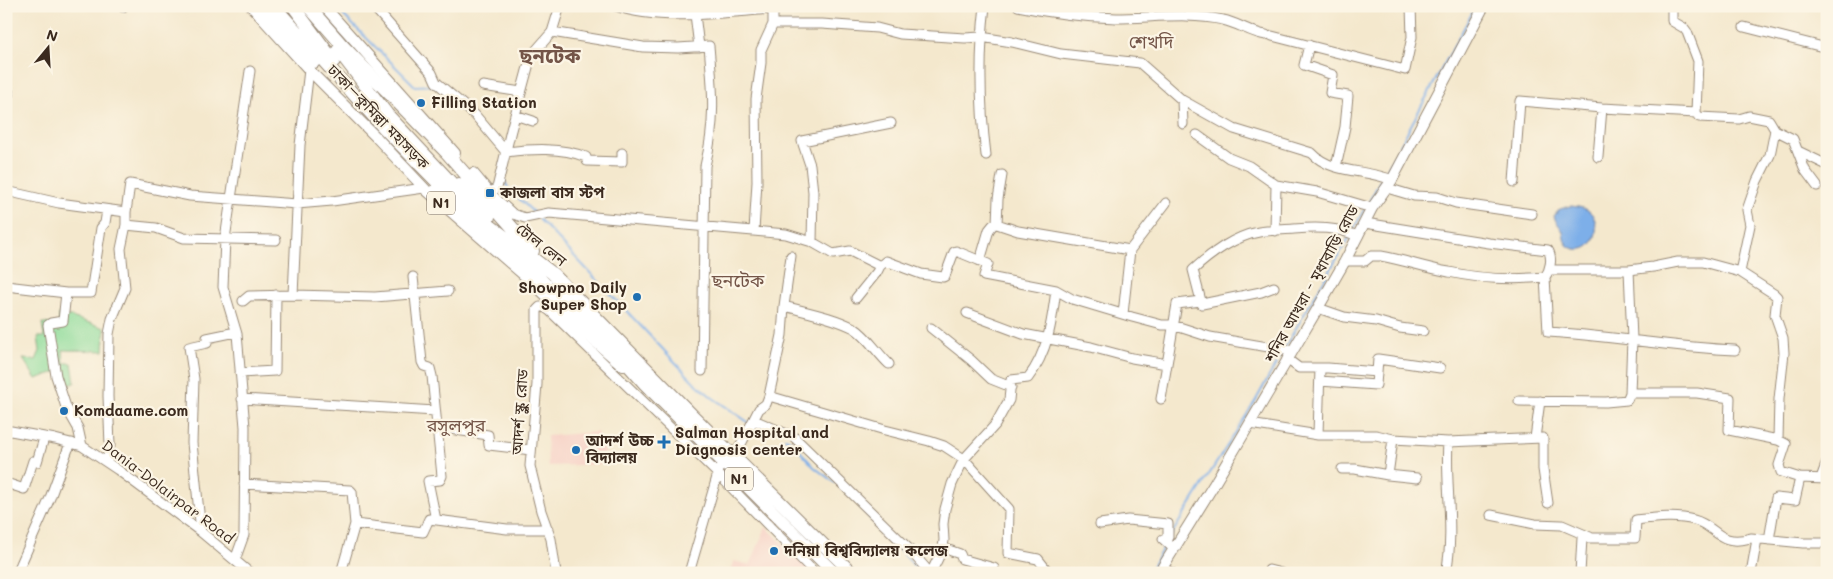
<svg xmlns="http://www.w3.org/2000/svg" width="1833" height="579" font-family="Mali,'Noto Sans Bengali',sans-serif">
	<rect width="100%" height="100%" fill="#fcf5e5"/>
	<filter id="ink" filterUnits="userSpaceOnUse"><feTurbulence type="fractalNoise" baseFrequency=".02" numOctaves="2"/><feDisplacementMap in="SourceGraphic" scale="10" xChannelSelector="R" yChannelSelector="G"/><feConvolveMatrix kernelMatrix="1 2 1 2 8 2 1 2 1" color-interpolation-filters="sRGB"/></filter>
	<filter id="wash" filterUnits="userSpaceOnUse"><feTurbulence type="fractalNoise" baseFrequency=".0096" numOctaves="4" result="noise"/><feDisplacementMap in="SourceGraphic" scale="20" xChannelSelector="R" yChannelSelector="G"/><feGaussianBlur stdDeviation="1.12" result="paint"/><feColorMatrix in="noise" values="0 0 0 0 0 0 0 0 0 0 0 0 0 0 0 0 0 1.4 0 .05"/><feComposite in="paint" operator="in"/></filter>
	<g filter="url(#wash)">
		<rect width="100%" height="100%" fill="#f4e8cd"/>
		<path fill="#f7d1c6" d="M597 432 610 464 548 466 547 436Z
			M766 527 814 573H729L734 561 750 565Z"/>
		<path fill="#8ddb9a" stroke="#64825c" d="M59 313 105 328 104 351 63 350 64 363H72L75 383 65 386 59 371 36 379 23 359 36 360 40 351 38 337H44L42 323 59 325Z"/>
		<path fill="#7dafe9" stroke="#5c6c84" d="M1571 206C1577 207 1584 207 1589 211 1601 220 1599 253 1575 249 1571 248 1568 247 1566 243 1563 239 1564 236 1563 232 1561 226 1556 224 1554 216L1560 209Z"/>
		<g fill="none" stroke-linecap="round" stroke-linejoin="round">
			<path stroke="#7dafe9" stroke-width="2" d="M334 6 415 86 435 85
				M1385 173 1476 6
				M503 178 508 188 534 213
				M1368 204 1381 179
				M539 219 694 382 713 398 748 422
				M1353 230 1364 210
				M1285 347 1350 236
				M785 438 790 440 814 467 835 483
				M863 510 921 573
				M1171 535 1256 400 1282 353
				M1148 573 1165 545"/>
		</g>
	</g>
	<g filter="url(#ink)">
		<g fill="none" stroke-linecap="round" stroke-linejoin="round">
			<defs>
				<path id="minor" d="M373 6 432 73 436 82 475 115 506 152C532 149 561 147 586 157L587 161 622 162V153
					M560 6 552 32 531 56 511 130 497 188 490 193 513 214 525 218 549 213 786 234 812 242 833 254 850 251 880 266 886 261 921 274 943 277 945 276 954 252 956 251 988 264 984 276 1056 290 1072 299 1132 317 1162 325H1173L1210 337 1291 351
					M616 6C661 22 726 12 773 9V24L761 50V63L756 99 757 182 754 231
					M694 6 699 47
					M985 6C979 55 980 106 986 155
					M1018 6C1051 13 1083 17 1116 18 1151 18 1189 12 1223 20 1238 23 1251 33 1266 35
					M1672 6V21L1684 28 1687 32 1698 61 1696 113 1699 117 1739 119 1749 116 1769 120 1775 130 1793 139 1805 170 1817 186
					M123 7V6
					M773 24H822L877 28 900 34 965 38 981 37 1012 42 1061 54 1140 63 1182 100 1234 129 1312 153C1331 174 1367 169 1392 180
					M1744 27 1827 48
					M552 32 643 47 678 48 709 46C713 91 716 121 705 166L702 371
					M1272 36 1405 70 1412 37 1411 6
					M1309 45 1304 65 1333 75 1330 93 1348 96 1345 127 1336 167
					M483 86 521 92
					M6 92 9 93
					M1182 100 1183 124
					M515 115 533 121
					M1197 135 1229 158 1249 166 1276 185 1317 192 1372 208
					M1798 151 1827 165
					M1598 157 1602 108
					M1514 182 1520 101 1602 108 1696 113
					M1387 188 1414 196 1437 197 1456 203 1532 214
					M6 191 59 203 126 212V225L156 228 184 238 276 240
					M126 212 130 184 190 196 297 204 332 201 424 188
					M1365 223 1489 243 1548 250C1553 258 1550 270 1545 277L1548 332C1611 336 1672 347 1735 350
					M997 224 998 199 1002 175
					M1275 231 1276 185
					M812 242 813 192 810 165 802 141 891 123
					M980 261 989 230 993 225 997 224 1018 231 1130 250
					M1345 261H1365L1371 256H1381C1404 260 1426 268 1449 272 1480 279 1514 280 1545 277
					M1550 270H1629L1653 267 1678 262H1703L1740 272 1774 294 1777 297 1775 315 1783 338 1784 353 1779 399 1778 440 1786 444 1779 465 1781 472 1800 478 1827 479
					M1629 270 1632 339 1630 393
					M1740 272 1750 225 1747 210 1757 181 1770 155 1775 130
					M413 277 422 362 424 366 430 368 432 376 442 476 440 480 428 481 436 520
					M6 286 66 293
					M293 295 300 145 309 70
					M856 298 877 272 880 266
					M243 301 249 296 293 295 375 297 448 291
					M1201 301 1193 270C1210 254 1235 236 1259 232 1270 230 1282 230 1294 229 1317 227 1336 227 1358 236
					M784 306C806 312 833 317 854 328 868 337 877 353 889 364
					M1318 308 1344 317 1376 321 1400 328 1423 331
					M967 313 1023 334 1091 347 1132 358 1167 364 1177 304 1201 301 1202 304 1261 292 1274 287
					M1123 314 1130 250 1166 203
					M931 328 971 360 991 379 1011 387
					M1287 359 1299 368H1328L1377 372
					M240 373 275 371 276 295
					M1320 381 1376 385 1378 359 1440 368
					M769 396 782 335 784 306 791 256
					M242 399 435 411
					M1161 399 1167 364
					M1519 401 1606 402 1627 400 1630 393H1697L1730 398 1729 430 1778 440
					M754 420 794 437 909 549 930 573
					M1250 424 1318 435H1376L1393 439 1448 442 1543 438V469L1548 503
					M437 427 488 435 489 445 531 450
					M6 432 11 431 55 439 82 446 118 470 201 532 250 573
					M1318 435 1320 368
					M1535 438 1540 401
					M82 446 78 428 66 407 56 376 48 325 51 323 63 321 66 293H91L101 228 105 223 107 210
					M738 450 759 409 766 404 769 396 885 430 929 441 944 446 964 459 1009 509 1008 553 1038 559 1049 573
					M107 462 110 445 108 396 109 334 112 319 125 288 121 249 126 225
					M1342 469H1355L1388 475 1393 439
					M1388 475 1417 478
					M1821 478 1827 462
					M6 483 24 489 33 461 37 462 44 438
					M244 484 350 490 352 492 355 524 341 573
					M1491 515 1535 524 1562 525 1590 537
					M355 524 423 532 429 519 507 529H548
					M1100 524 1128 520 1168 524V537L1163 539 1174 549
					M201 532 192 443 194 379 189 347 207 343V338L236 332
					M1769 540 1776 498 1795 500 1800 478
					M943 548 960 554 962 559 994 568
					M235 560 244 535 245 427 237 334 223 287 225 239 250 71
					M1162 568 1172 573
					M1269 570 1281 573
					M17 573 50 498 68 449 72 443
					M556 573 551 539 541 511 530 466 537 384V310L540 307H544L550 311 718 474 815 573
					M689 573 719 470
					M931 573 943 548 944 540 943 524 945 509 952 484 964 459 995 425 1009 400 1011 380 1028 378C1048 352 1052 321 1056 290
					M1446 573C1455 530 1445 485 1448 442
					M1580 573 1582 538H1635L1636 520C1654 518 1676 515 1694 520 1717 526 1718 547 1751 538L1803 543H1827
					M1751 573 1757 539"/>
				<path id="major" d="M251 6 309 70 376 137 426 190 534 284 586 334 623 366
					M324 6 455 153
					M473 173 499 204
					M1159 573 1213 486 1318 308 1345 261 1372 208 1392 180 1484 6"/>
				<path id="highway" d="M259 6 314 62
					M274 6 383 127 438 183 487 223 552 273 693 416 852 573
					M293 6 334 61
					M308 6 342 45 446 152 533 251
					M338 50 387 114 462 194
					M459 184 489 217
					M435 191 532 271 622 358 645 384 834 573"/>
			</defs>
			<use href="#minor" stroke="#988976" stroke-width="11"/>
			<use href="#major" stroke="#988976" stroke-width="12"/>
			<use href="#highway" stroke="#988976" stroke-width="14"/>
			<use href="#minor" stroke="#fff" stroke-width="9"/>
			<use href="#major" stroke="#fff" stroke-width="10"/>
			<use href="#highway" stroke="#fff" stroke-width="12"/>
		</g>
	</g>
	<g fill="#1f6fb2" stroke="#fcf5e5" stroke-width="2">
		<circle cx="421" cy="103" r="5"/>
		<rect x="485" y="188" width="10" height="10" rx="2.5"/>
		<circle cx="637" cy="297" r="5"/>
		<circle cx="64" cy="411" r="5"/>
		<path d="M661.5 434.5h5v5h5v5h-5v5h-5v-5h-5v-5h5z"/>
		<circle cx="576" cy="450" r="5"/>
		<circle cx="774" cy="551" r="5"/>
	</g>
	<g text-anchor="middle" stroke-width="4.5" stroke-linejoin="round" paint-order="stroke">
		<g fill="#fcf5e5" stroke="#75675a" stroke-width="1">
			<rect x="427" y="191.5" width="28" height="23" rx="4"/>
			<rect x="725" y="467.5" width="28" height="23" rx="4"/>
		</g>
		<g font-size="14" font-weight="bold" fill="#3b2a1e">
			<text x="441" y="208">N1</text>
			<text x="739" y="484">N1</text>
		</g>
		<g font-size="15" font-weight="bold" fill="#3b2a1e" stroke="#fcf5e5" text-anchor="start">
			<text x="431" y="108">Filling Station</text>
			<text x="500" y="198">কাজলা বাস স্টপ</text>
			<text x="627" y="293" text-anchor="end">Showpno Daily<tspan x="627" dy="17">Super Shop</tspan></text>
			<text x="74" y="416">Komdaame.com</text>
			<text x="675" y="438">Salman Hospital and<tspan x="675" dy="17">Diagnosis center</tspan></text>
			<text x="586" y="446">আদর্শ উচ্চ<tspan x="586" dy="17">বিদ্যালয়</tspan></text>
			<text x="784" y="556">দনিয়া বিশ্ববিদ্যালয় কলেজ</text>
		</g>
		<g font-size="15" fill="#3b2a1e" stroke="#fcf5e5">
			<text transform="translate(378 117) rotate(46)" y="5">ঢাকা–কুমিল্লা মহাসড়ক</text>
			<text transform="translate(541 245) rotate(38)" y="5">টোল লেন</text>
			<text transform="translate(1312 284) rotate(-61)" y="5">শনির আখরা - মৃধাবাড়ি রোড</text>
			<text transform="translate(520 412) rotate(-86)" y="5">আদর্শ স্কুল রোড</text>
			<text transform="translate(168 492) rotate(37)" y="5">Dania-Dolairpar Road</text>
		</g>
		<g font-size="18" fill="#745548" stroke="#fcf5e5">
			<text x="1151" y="48">শেখদি</text>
			<text x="738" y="287">ছনটেক</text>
			<text x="456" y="432">রসুলপুর</text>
		</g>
		<g font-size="20" font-weight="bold" fill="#745548" stroke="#fcf5e5">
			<text x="550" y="63">ছনটেক</text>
		</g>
	</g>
	<rect width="1833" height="579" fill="none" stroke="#fcf5e5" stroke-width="25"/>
	<g transform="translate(48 48) rotate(18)" stroke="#fcf5e5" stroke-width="4" paint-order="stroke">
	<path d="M0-4L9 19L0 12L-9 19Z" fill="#3b2a1e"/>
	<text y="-8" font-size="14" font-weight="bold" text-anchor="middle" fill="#3b2a1e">N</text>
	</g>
</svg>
